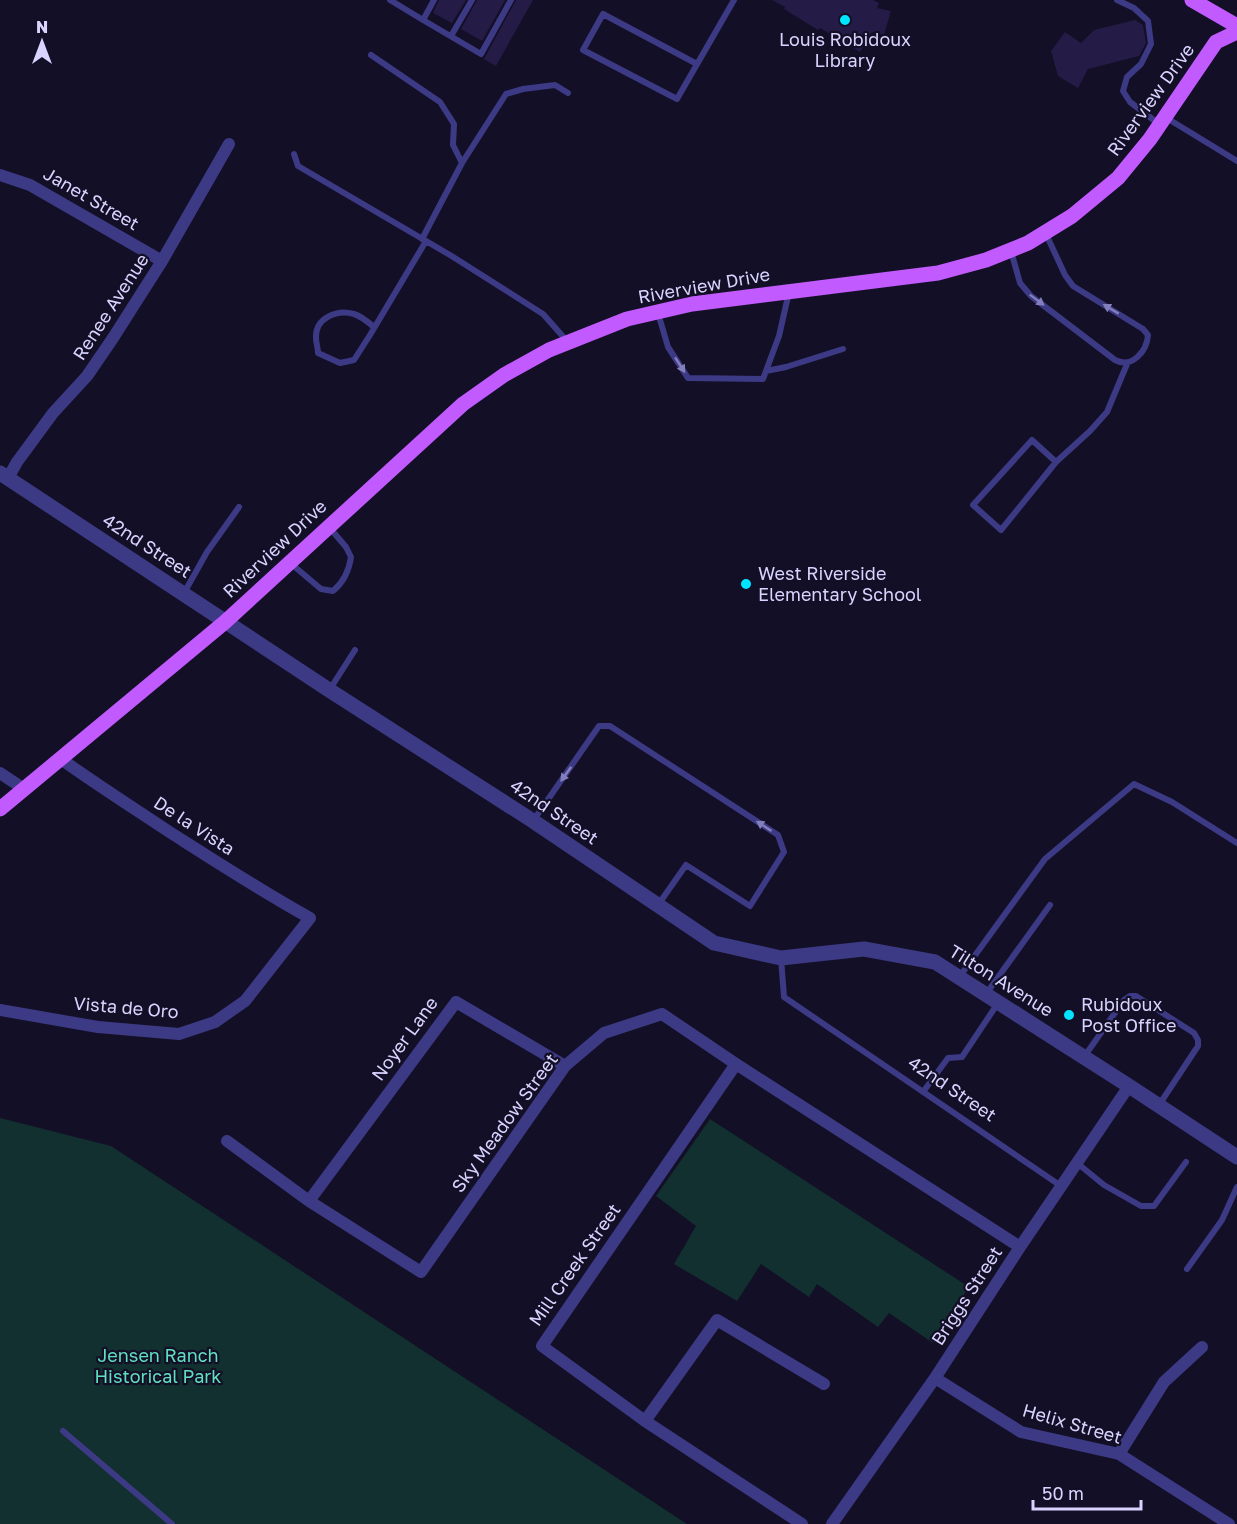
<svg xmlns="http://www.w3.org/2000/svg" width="1237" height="1524" font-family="'Golos Text',sans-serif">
	<rect width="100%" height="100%" fill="#130f26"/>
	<path fill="#12302f" d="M0 1118 111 1146 687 1524H0Z
		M710 1119 969 1287 933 1343 889 1313 878 1327 817 1284 809 1297 761 1264 737 1301 674 1264 696 1226 656 1196Z"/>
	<path fill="#241b47" d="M439 0H466L452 23 433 13Z
		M477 0H505L482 41 461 29Z
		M516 0H533L496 66 484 59Z
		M772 0H873L879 3 877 8 891 11 884 35 872 32 860 52 820 28 818 30 784 9 785 7Z
		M1135 20 1143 25 1146 43 1139 56 1088 69 1078 88 1058 76 1051 51 1065 32 1081 43 1094 30Z"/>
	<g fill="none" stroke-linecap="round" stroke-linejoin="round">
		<path stroke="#3d3a85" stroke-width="6" d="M390 0 423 20 434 0
			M1117 0 1134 8 1148 21 1151 44 1141 64 1127 77 1123 91 1130 102 1159 124
			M423 20 481 54 511 0
			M451 36 472 0
			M371 55 440 102 454 124 453 145 462 163 422 239
			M697 64 603 14 583 50 677 99 734 0
			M1165 117 1237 161
			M294 154 298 166 450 255 543 314 567 341
			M462 163 506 94 523 89 555 85 568 93
			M1011 251 1020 283 1031 296 1115 360C1132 369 1147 351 1148 335L1143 329 1073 286 1065 275 1046 234
			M658 313 668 347 688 378 763 379 779 336 789 292
			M374 327C368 322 361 316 354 314 337 309 315 318 316 338 316 343 318 348 318 353L340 363 354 360 370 335 426 241
			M766 371 786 367 843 349
			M1056 462 1001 530 973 505 1032 440 1056 462 1090 431 1107 412 1127 364
			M289 562 321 589 333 591C344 582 349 571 351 557L346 547 329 527
			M184 593 207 552 239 507
			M330 689 355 650
			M533 821 599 726H610L778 835 784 852 750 906 686 865 658 905
			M781 958 784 997 1061 1186
			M960 976 1045 859 1134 784 1172 802 1237 843
			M986 994 1050 905
			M1084 1057 1124 1000 1130 996H1136L1194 1033 1198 1040V1046L1159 1105
			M923 1092 948 1058 962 1057 998 1003
			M1077 1163 1104 1185 1141 1206H1154L1186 1162
			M1187 1269 1222 1220 1237 1187
			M63 1431 172 1524"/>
		<path stroke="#3d3a85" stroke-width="12" d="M0 175 30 185 162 261
			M8 478 17 462 53 413 87 376 113 338 162 261 229 144
			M0 773 24 789
			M0 1010 98 1027 179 1034 215 1022 245 1001 310 918C261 891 215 861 168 831 132 807 96 784 61 759
			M736 1064 542 1346 645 1421 802 1524
			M227 1141 309 1201 421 1272 565 1066 604 1033 662 1014 736 1064 1020 1247
			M309 1201 456 1002 565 1066
			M935 1378 1021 1432 1119 1454 1229 1524
			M645 1421 717 1320 824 1384
			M1119 1454 1164 1382 1202 1347
			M832 1524 935 1378 1020 1247 1129 1086"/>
		<path stroke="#3d3a85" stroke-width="15" d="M0 473 329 690 533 821 714 943 781 958 864 949 935 962 1129 1086 1237 1157"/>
		<path stroke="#c25bff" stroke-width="15" d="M1192 0 1237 26
			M0 809 225 622 463 404 504 375 549 350 627 319 692 304 938 273 986 260 1028 243 1072 216 1118 178 1150 139 1216 42 1237 32"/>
	</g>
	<defs><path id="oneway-solid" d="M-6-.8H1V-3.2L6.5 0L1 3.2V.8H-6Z" transform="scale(1.5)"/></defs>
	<g fill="#837fbc">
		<use href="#oneway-solid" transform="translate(1037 300) rotate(37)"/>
		<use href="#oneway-solid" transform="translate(1111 309) rotate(-149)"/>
		<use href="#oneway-solid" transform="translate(680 365) rotate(57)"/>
		<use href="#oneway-solid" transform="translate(566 774) rotate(126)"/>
		<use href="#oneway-solid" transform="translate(764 826) rotate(-147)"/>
	</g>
	<g fill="#00e5ff" stroke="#130f26" stroke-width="2">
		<circle cx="845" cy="20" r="6"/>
		<circle cx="746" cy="584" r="6"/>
		<circle cx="1069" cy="1015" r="6"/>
	</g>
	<g text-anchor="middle" stroke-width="4.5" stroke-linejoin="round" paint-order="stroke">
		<g font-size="18" fill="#d9d4ff" stroke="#130f26" text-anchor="start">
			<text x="845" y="46" text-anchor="middle">Louis Robidoux<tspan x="845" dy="21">Library</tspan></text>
			<text x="758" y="580">West Riverside<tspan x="758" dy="21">Elementary School</tspan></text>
			<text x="1081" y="1011">Rubidoux<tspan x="1081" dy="21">Post Office</tspan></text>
		</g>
		<g font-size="18" fill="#d9d4ff" stroke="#130f26">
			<text transform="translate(1151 100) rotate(-54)" y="6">Riverview Drive</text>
			<text transform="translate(91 199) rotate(30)" y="6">Janet Street</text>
			<text transform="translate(704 286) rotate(-10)" y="6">Riverview Drive</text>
			<text transform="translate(111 307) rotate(-57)" y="6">Renee Avenue</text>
			<text transform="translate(147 546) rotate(33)" y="6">42nd Street</text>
			<text transform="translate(275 549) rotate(-43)" y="6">Riverview Drive</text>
			<text transform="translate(554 812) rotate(34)" y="6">42nd Street</text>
			<text transform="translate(194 826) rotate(33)" y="6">De la Vista</text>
			<text transform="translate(1001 981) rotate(32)" y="6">Tilton Avenue</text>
			<text transform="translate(126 1008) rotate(5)" y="6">Vista de Oro</text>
			<text transform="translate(405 1039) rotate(-54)" y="6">Noyer Lane</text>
			<text transform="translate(952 1089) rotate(34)" y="6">42nd Street</text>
			<text transform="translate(505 1123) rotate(-54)" y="6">Sky Meadow Street</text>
			<text transform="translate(575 1265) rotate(-55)" y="6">Mill Creek Street</text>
			<text transform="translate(967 1296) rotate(-57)" y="6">Briggs Street</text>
			<text transform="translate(1072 1424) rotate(16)" y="6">Helix Street</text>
		</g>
		<g font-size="18" fill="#5fe0c0" stroke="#130f26">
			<text x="158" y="1362">Jensen Ranch<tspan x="158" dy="21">Historical Park</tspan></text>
		</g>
	</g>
	<g transform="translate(42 42)" stroke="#130f26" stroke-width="4.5" paint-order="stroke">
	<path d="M0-4.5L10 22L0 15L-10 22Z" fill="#d9d4ff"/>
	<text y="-9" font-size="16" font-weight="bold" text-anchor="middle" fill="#d9d4ff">N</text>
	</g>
	<path d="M1033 1500v9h108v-9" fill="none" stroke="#d9d4ff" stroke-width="3"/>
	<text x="1042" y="1500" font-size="18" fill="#d9d4ff" stroke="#130f26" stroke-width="4.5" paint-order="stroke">50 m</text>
</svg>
